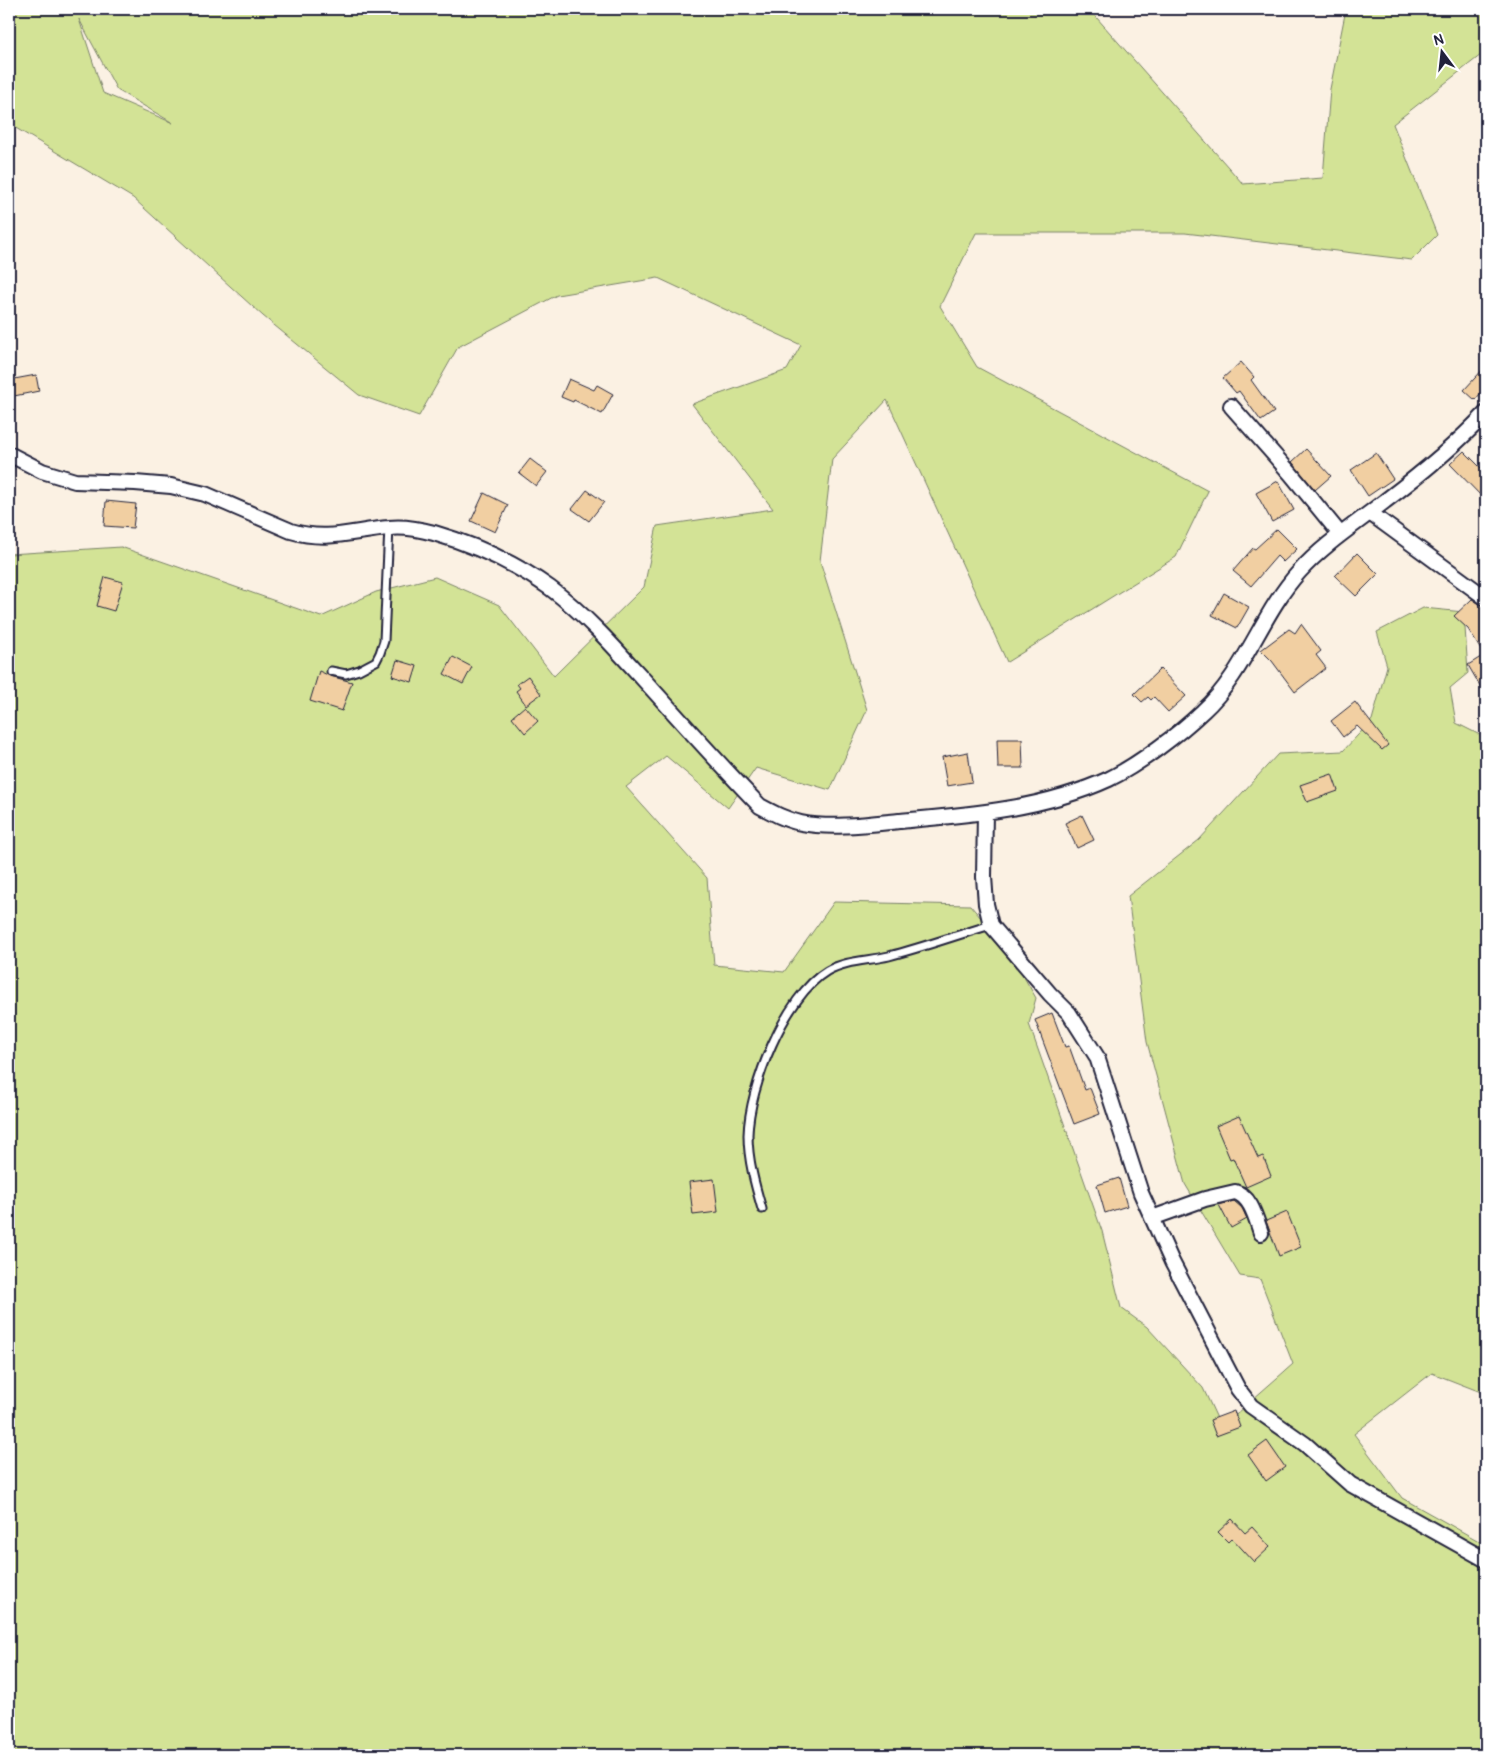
<svg xmlns="http://www.w3.org/2000/svg" width="1495" height="1764" font-family="Pangolin,sans-serif">
	<rect width="100%" height="100%" fill="#fbf1e3"/>
	<filter id="ink" filterUnits="userSpaceOnUse"><feTurbulence type="fractalNoise" baseFrequency=".02" numOctaves="2"/><feDisplacementMap in="SourceGraphic" scale="10" xChannelSelector="R" yChannelSelector="G"/><feConvolveMatrix kernelMatrix="1 2 1 2 8 2 1 2 1" color-interpolation-filters="sRGB"/></filter>
	<g filter="url(#ink)">
		<path fill="#d3e396" stroke="#7a8268" fill-rule="evenodd" d="M9 9H1089L1243 184 1323 178 1330 89 1346 9H1486V51L1393 124 1437 235 1412 260 1185 233H976L940 306 977 367 1208 491 1176 557 1007 662 887 400 832 459 820 561 867 710 830 790 756 768 728 808 666 756 626 787 707 878 714 965 784 972 834 902 970 905 1009 951 1036 998 1029 1024 1102 1231 1121 1308 1147 1327 1203 1388 1221 1427 1293 1364 1260 1279 1240 1276 1185 1184 1147 1042 1128 896 1199 840 1278 754 1343 751 1372 720 1387 666 1377 632 1423 608 1464 612 1468 673 1450 688 1456 723 1486 738V1394L1432 1373 1354 1434 1402 1498 1486 1545V1755H9V554L121 547 321 617 376 592 435 577 499 605 554 676 644 587 657 526 773 509 692 404 787 370 801 345 658 278 557 295 458 347 419 416 359 395 263 316 133 198 9 124ZM79 19 117 90 173 123 103 93Z"/>
		<path fill="#f1cfa2" stroke="#22223b" d="M1241 362 1254 377 1251 380 1274 412 1261 421 1239 391 1236 393 1223 378Z
			M1486 366V387L1475 400 1464 390Z
			M36 375 39 391 9 397V380Z
			M569 379 594 390 597 385 613 394 602 414 574 400 573 402 561 397Z
			M1306 449 1331 476 1315 490 1292 462Z
			M1464 451 1486 473V501L1450 464Z
			M1376 453 1393 479 1368 496 1351 470Z
			M530 459 547 472 536 486 519 473Z
			M1278 481 1294 510 1272 522 1256 493Z
			M587 490 604 502 589 521 572 509Z
			M484 493 508 505 495 532 471 521Z
			M106 501 136 504 133 528 104 526Z
			M1277 529 1297 549 1283 562 1277 556 1251 586 1233 571 1253 548 1255 549Z
			M1357 553 1378 574 1356 596 1335 576Z
			M105 577 123 582 114 611 97 606Z
			M1224 593 1249 607 1237 628 1212 615Z
			M1472 599 1481 605 1486 607V696L1468 665 1484 655 1468 629 1454 616Z
			M1301 624 1321 651 1316 655 1326 668 1295 692 1272 661 1261 650 1289 629 1295 633Z
			M453 657 472 667 463 684 444 674Z
			M397 660 417 666 412 682 392 676Z
			M1160 669 1186 696 1168 712 1154 697 1151 700 1148 697 1142 702 1134 694Z
			M319 671 330 676 352 682 342 711 310 701Z
			M528 676 541 694 526 705 516 691 520 688 517 684Z
			M1355 702 1388 745 1382 750 1357 726 1343 737 1331 721Z
			M525 706 538 721 525 733 512 717Z
			M997 739H1022L1023 768H998Z
			M968 752 972 782 947 786 942 757Z
			M1332 774 1338 791 1307 802 1300 785Z
			M1082 815 1094 840 1077 848 1065 823Z
			M1052 1013 1065 1047 1069 1046 1085 1090 1090 1088 1100 1114 1074 1124 1035 1020Z
			M1239 1116 1258 1158 1263 1156 1271 1176 1246 1187 1233 1158 1230 1159 1216 1126Z
			M1119 1178 1127 1206 1105 1213 1097 1185Z
			M714 1179 718 1212 693 1215 689 1182Z
			M1234 1201 1242 1208 1247 1219 1231 1228 1219 1205Z
			M1287 1212 1301 1247 1279 1256 1266 1221Z
			M1234 1411 1240 1427 1216 1436 1210 1420Z
			M1267 1441 1285 1467 1266 1481 1248 1455Z
			M1232 1519 1245 1533 1252 1527 1270 1547 1254 1562 1232 1538 1228 1542 1218 1532Z"/>
		<g fill="none" stroke-linecap="round" stroke-linejoin="round">
			<defs>
				<path id="service" d="M331 671 346 674 359 670 376 661 380 653 384 641 389 527
					M762 1209C755 1185 748 1160 748 1135 749 1087 785 996 827 971 846 960 868 961 889 956 924 947 957 935 991 925"/>
				<path id="minor" d="M1231 406 1291 474 1340 534
					M9 454 42 471 75 481 135 483 171 486 205 494 291 531C327 542 353 531 389 528 404 526 419 529 434 533 475 545 515 563 550 588 585 614 615 648 644 680 683 723 720 765 760 806 773 813 786 820 801 823 831 829 869 824 899 821 969 815 1044 809 1109 779 1138 765 1179 734 1203 711 1245 673 1261 614 1299 572 1324 544 1356 524 1385 501 1421 474 1455 446 1486 413
					M1370 513 1486 598
					M985 812 984 877 986 904 991 925 1050 994 1069 1013 1097 1057 1141 1193 1172 1262 1238 1389 1251 1406 1305 1444 1350 1484 1486 1560
					M1152 1218 1205 1199 1235 1192C1251 1196 1256 1219 1261 1233"/>
			</defs>
			<use href="#service" stroke="#22223b" stroke-width="11"/>
			<use href="#minor" stroke="#22223b" stroke-width="18"/>
			<use href="#service" stroke="#fff" stroke-width="7"/>
			<use href="#minor" stroke="#fff" stroke-width="14"/>
		</g>
	</g>
	<rect width="1495" height="1764" fill="none" stroke="#fff" stroke-width="30"/>
	<rect x="15" y="15" width="1465" height="1734" fill="none" stroke="#22223b" stroke-width="2" filter="url(#ink)"/>
	<g transform="translate(1442 52) rotate(345)" stroke="#ffffff" stroke-width="4" paint-order="stroke">
	<path d="M0-4L9 19L0 12L-9 19Z" fill="#22223b"/>
	<text y="-8" font-size="14" font-weight="bold" text-anchor="middle" fill="#22223b">N</text>
	</g>
</svg>
